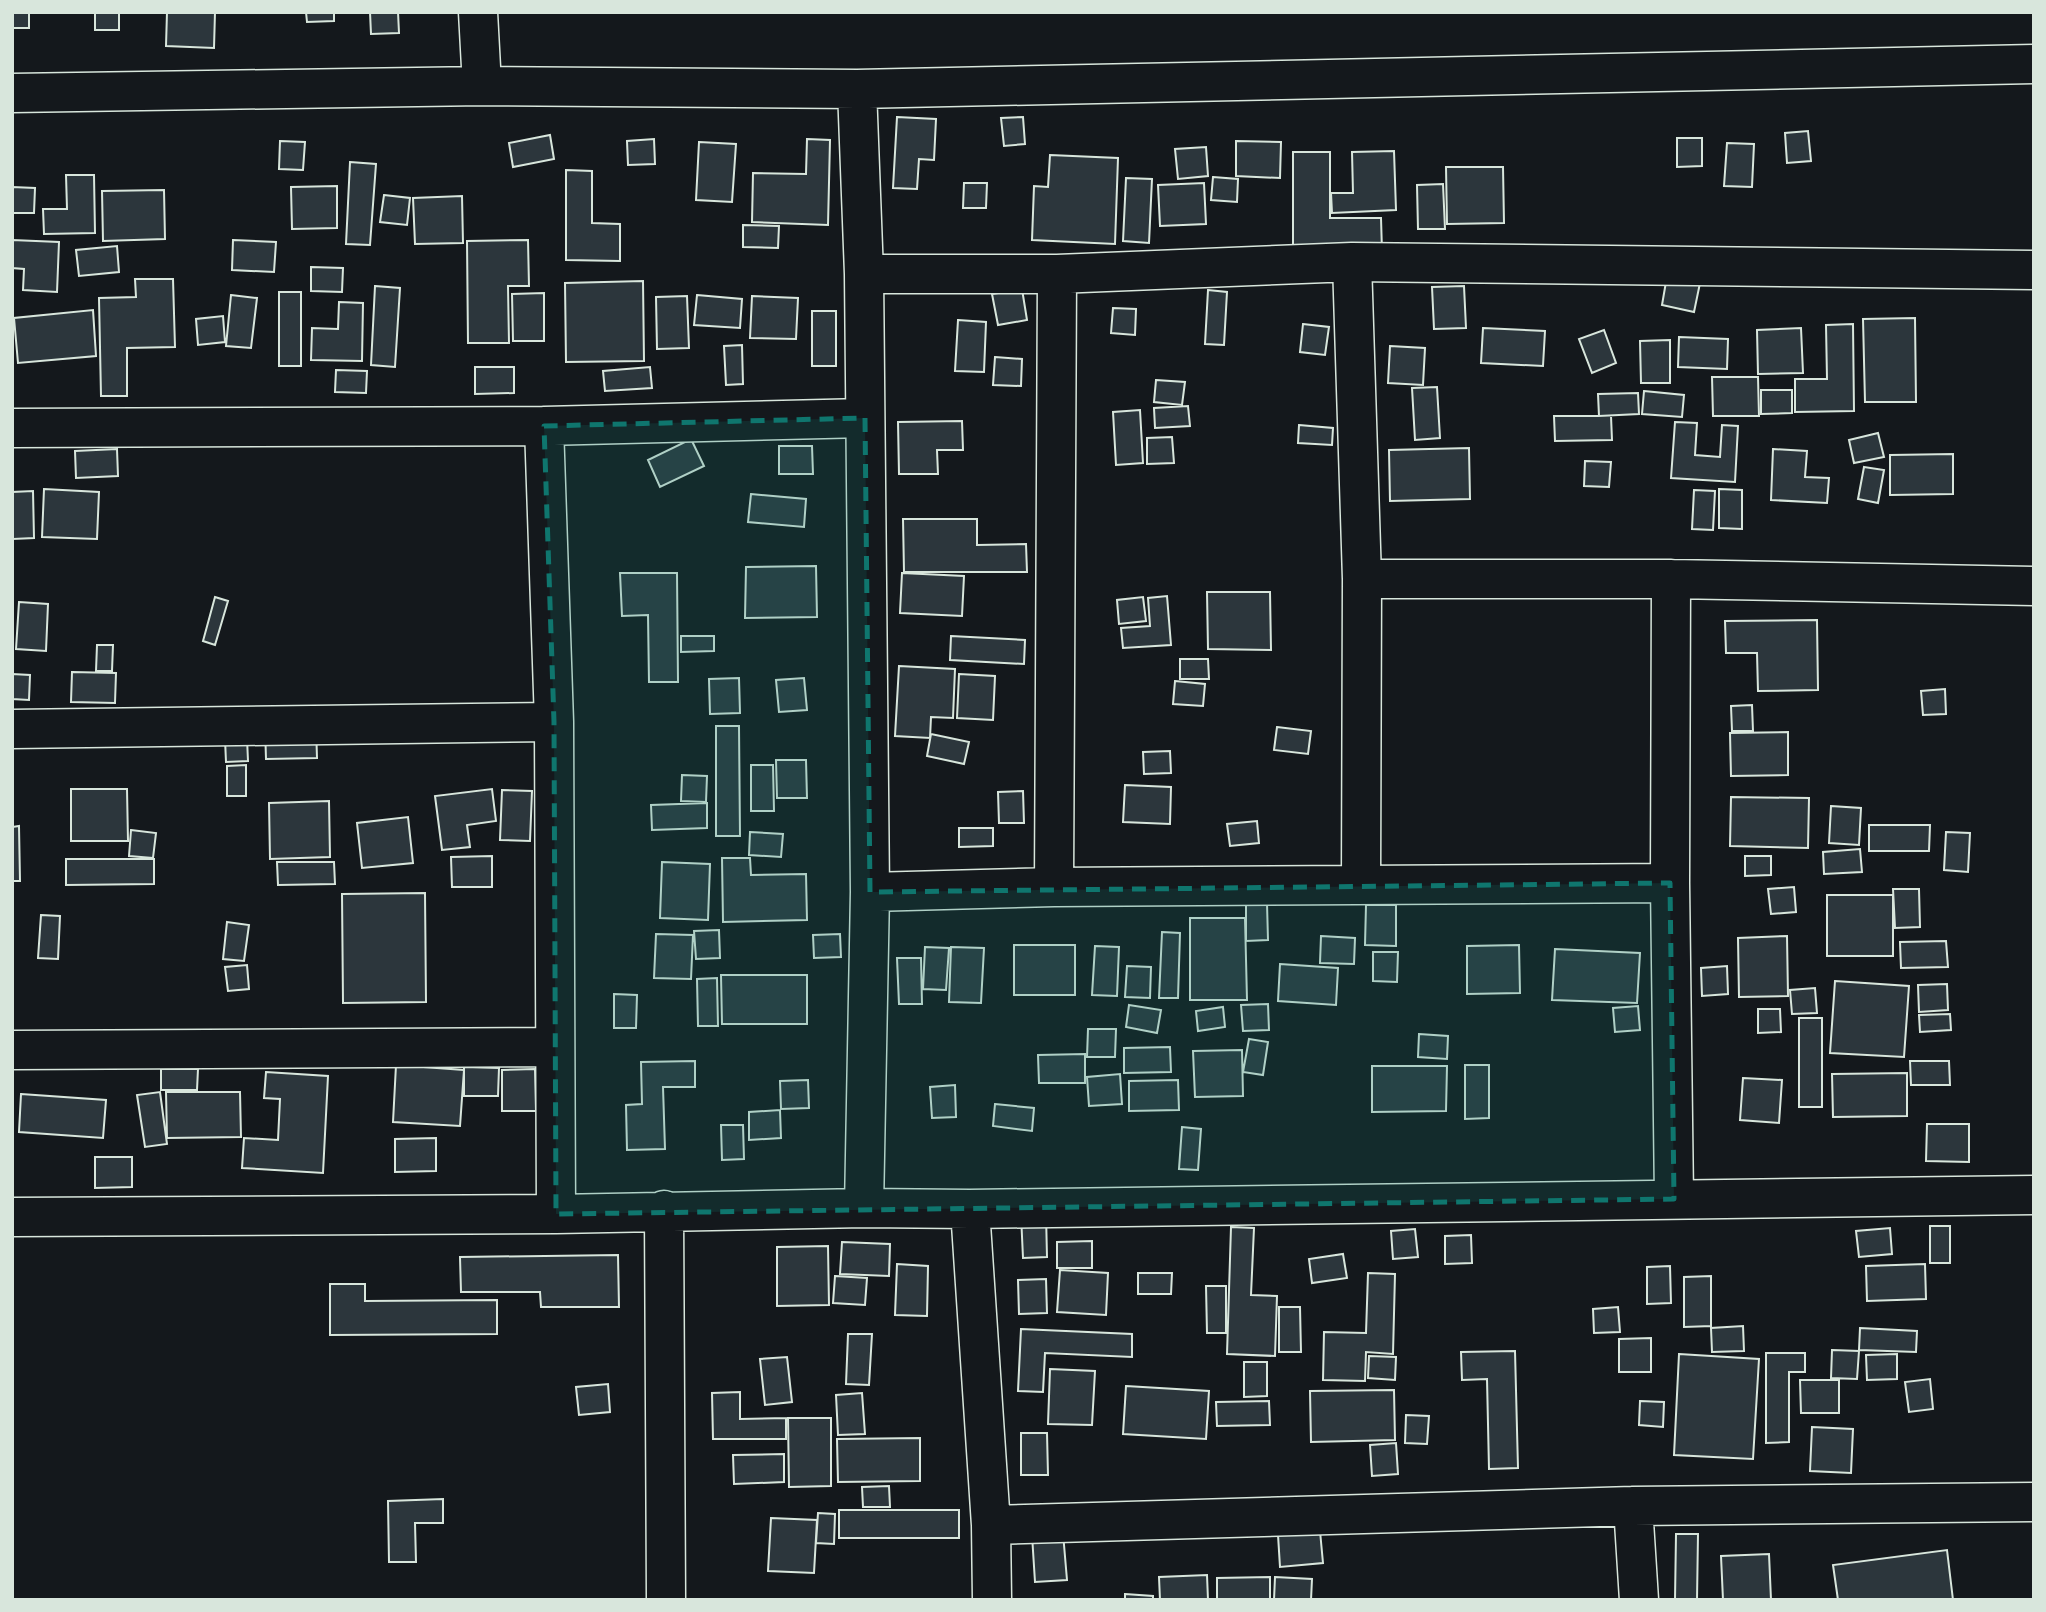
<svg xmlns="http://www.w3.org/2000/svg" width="2046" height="1612" font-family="'Archivo Narrow',sans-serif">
	<rect width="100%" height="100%" fill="#14181c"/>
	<path fill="#2c363c" stroke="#d8e6dc" stroke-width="2" d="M12 12H29V28H12Z
		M95 12H119V30H95Z
		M167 12H215L214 48 166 46Z
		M306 12H334V21L307 22Z
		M370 12H398L399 33 371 34Z
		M897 117 936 119 934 160 919 159 917 189 893 188Z
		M1023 117 1025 144 1004 146 1001 118Z
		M1808 131 1811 161 1787 163 1785 133Z
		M550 135 554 159 513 167 509 143Z
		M1677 138H1702V166L1677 167Z
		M654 139 655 164 628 165 627 141Z
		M807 139 830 140 828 225 752 222 753 173 806 174Z
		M280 141 305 142 303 170 279 169Z
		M1236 141 1281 142 1280 178 1236 176Z
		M699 142 736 144 732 202 696 200Z
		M1727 143 1754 144 1752 187 1724 186Z
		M1206 147 1208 176 1178 179 1175 149Z
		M1394 151 1396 210 1332 213 1331 193H1353L1352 152Z
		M1293 152H1330V218H1381L1382 251 1293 252Z
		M1050 155 1118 158 1115 244 1032 240 1034 186 1048 187Z
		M350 162 376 164 370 245 346 244Z
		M1446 167H1503L1504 223 1447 224Z
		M566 170 592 171V223L620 224V261L566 260Z
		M66 175H94L95 233 44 234 43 209H67Z
		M1213 177 1238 179 1237 202 1211 200Z
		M1126 178 1152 179 1149 243 1123 241Z
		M964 183H987L986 208H963Z
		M1204 183 1206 224 1160 226 1158 185Z
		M1443 184 1445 229H1418L1417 185Z
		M337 186V228L292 229 291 187Z
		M12 187 35 188 34 213H12Z
		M164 190 165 239 103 241 102 191Z
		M384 195 410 198 407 225 380 222Z
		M462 196 463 243 415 244 413 198Z
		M743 225 779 226 778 248 743 247Z
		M12 240 59 242 57 292 23 290 24 269 12 268Z
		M233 240 276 242 274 272 232 270Z
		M528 240 529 286H508L509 343H468L467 241Z
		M117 246 119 272 79 276 76 250Z
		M311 267 343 268 342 292 311 291Z
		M1667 276 1700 283 1694 312 1662 305Z
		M135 279H173L175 347 127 348V396H101L99 298 136 297Z
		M643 281 644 361 566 362 565 283Z
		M375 286 400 288 395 367 371 365Z
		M1464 286 1466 328 1434 329 1432 287Z
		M1022 289 1027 320 998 325 992 294Z
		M1208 290 1227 292 1224 345 1205 344Z
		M279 292H301V366H279Z
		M544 293V341H513L512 294Z
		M231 295 257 298 251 348 226 346Z
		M697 295 742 299 740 328 694 325Z
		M687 296 689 348 657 349 656 297Z
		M752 296 798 298 796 339 750 338Z
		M339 302 363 303 362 361 311 360 312 328 338 329Z
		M1113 308 1136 309 1135 335 1111 333Z
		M93 310 96 356 18 363 14 318Z
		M812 311H836V366H812Z
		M223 316 225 342 198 345 196 319Z
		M1915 318 1916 402H1865L1863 319Z
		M958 320 986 322 984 372 955 371Z
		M1303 324 1329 327 1325 355 1300 352Z
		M1853 324 1854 411 1795 412V379H1827L1826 325Z
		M1483 328 1545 331 1543 366 1481 363Z
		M1801 328 1803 373 1758 374 1757 330Z
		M1604 330 1616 363 1592 373 1579 339Z
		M1679 337 1728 339 1727 369 1678 367Z
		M1670 340V383H1641L1640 341Z
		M742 345 743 384 726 385 724 346Z
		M1390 346 1425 348 1423 385 1388 383Z
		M995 357 1022 359 1021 386 993 385Z
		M475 367H514V393L475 394Z
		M650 367 652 388 605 391 603 371Z
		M336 370 367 371 366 393 335 392Z
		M1712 377H1758L1759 416H1713Z
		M1156 380 1185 382 1182 405 1154 402Z
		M1437 387 1440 438 1415 440 1412 388Z
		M1761 390H1792V413L1761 414Z
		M1644 391 1684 395 1682 417 1642 414Z
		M1638 393 1639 414 1599 416 1598 394Z
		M1188 406 1190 426 1155 428 1154 408Z
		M1140 410 1143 463 1116 465 1113 412Z
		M1554 416H1611L1612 440 1555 441Z
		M962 421 963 450H937L938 474H899L898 422Z
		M1675 422 1697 423 1695 455 1720 457 1722 425 1738 426 1735 482 1671 478Z
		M1299 425 1333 428 1332 445 1298 443Z
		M1878 433 1884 457 1854 463 1849 440Z
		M1172 437 1174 463 1147 464V438Z
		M691 439 704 466 660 487 648 460Z
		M779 446H812L813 474H779Z
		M1469 448 1470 499 1390 501 1389 450Z
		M117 449 118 476 76 478 75 451Z
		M1773 449 1807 451 1805 477 1829 478 1827 503 1771 500Z
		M1953 454V494L1890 495V455Z
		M1585 461 1611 462 1609 487 1584 486Z
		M1864 467 1884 470 1878 503 1858 499Z
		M44 489 99 492 97 539 42 537Z
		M1719 489 1742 490V529L1719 528Z
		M1694 490 1715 491 1713 530 1692 529Z
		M33 491 34 538 13 539 12 492Z
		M751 494 806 499 804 527 748 522Z
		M903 519H977V545L1026 544 1027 572H904Z
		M816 566 817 617 745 618 746 567Z
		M620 573H677L678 682H649L648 615 622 616Z
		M902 573 964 576 962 616 900 613Z
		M1207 592H1270L1271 650 1208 649Z
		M1167 596 1171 645 1123 648 1121 628 1150 626 1148 598Z
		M215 597 228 601 215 645 203 641Z
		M1143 597 1146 621 1119 624 1117 600Z
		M19 602 48 604 46 651 16 649Z
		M1817 620 1818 690 1758 691 1757 653H1726L1725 621Z
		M681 636H714V651L681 652Z
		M951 636 1025 640 1024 664 950 660Z
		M97 645H113L112 671H96Z
		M1180 659H1208L1209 679H1180Z
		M899 666 955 669 953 718 931 717 930 738 895 736Z
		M72 672 116 673 115 703 71 702Z
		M12 674 30 675 29 700 12 699Z
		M959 674 995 676 993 720 957 718Z
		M739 678 740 713 710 714 709 679Z
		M804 678 807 710 779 712 776 680Z
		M1175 681 1205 684 1203 706 1173 704Z
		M1945 689 1946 714 1923 715 1921 691Z
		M1752 705 1753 731H1732L1731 706Z
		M316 726 317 758 266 759 265 727Z
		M716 726H739L740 836H716Z
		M1277 727 1311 731 1308 754 1274 750Z
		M1788 732V775L1731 776 1730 733Z
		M931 734 969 742 964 764 927 756Z
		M247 738 248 761 226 762 225 739Z
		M1170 751 1171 773 1144 774 1143 752Z
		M776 760H806L807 798H777Z
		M246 765V796H227V766Z
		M751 765H773L774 811H751Z
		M682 775 707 776 706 802 681 801Z
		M1125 785 1171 787 1170 824 1123 822Z
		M71 789H127L128 841H71Z
		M492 789 496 821 467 825 470 847 442 850 435 796Z
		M502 790 532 791 530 841 500 840Z
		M1023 791 1024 823H999L998 792Z
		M1731 797 1809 798 1808 848 1730 846Z
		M329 801 330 857 270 859 269 803Z
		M707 803V828L652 830 651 805Z
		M1831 806 1861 808 1859 845 1829 843Z
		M408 817 413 863 362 868 357 823Z
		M1257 821 1259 843 1230 846 1227 824Z
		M1869 825H1930L1929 851H1869Z
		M19 826 20 881H12V827Z
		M959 828H993V846L959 847Z
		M131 830 156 833 153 858 129 856Z
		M750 832 783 834 781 857 749 855Z
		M1946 832 1970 833 1968 872 1944 870Z
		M1860 849 1862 872 1824 874 1823 852Z
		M492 856V887H452L451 857Z
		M1745 856H1771V875L1745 876Z
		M722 858H750L751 875 806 874 807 920 723 922Z
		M66 859H154V884L66 885Z
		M277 862H334L335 884 278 885Z
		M662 862 710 864 708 920 660 918Z
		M1794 887 1796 912 1771 914 1768 889Z
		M1893 889H1919L1920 927 1895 928Z
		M425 893 426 1002 343 1003 342 894Z
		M1827 895H1893V956H1827Z
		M1267 903 1268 940 1246 941V904Z
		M1366 905H1396V946L1365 945Z
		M41 915 60 916 58 959 38 958Z
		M1190 918H1245L1247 1000H1190Z
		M227 922 249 925 244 961 223 959Z
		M719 930 720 958 696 959 694 931Z
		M1162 932 1180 933 1178 998H1159Z
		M656 934 693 935 691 979 654 978Z
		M840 934 841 957 814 958 813 935Z
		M1321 936 1355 938 1354 964 1320 963Z
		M1787 936 1788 996 1739 997 1738 938Z
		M1946 941 1948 967 1901 968 1900 942Z
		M1014 945H1075V995H1014Z
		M1519 945 1520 993 1467 994V946Z
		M1095 946 1119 947 1117 996 1092 995Z
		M925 947 949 948 946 990 923 989Z
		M951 947 984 948 981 1003 949 1002Z
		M1555 949 1640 953 1637 1003 1552 1000Z
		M1373 952H1398L1397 982 1373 981Z
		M897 958H921L922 1004H899Z
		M1280 964 1338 968 1336 1005 1278 1001Z
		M247 965 249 989 228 991 225 967Z
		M1127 966 1151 967 1150 998 1125 997Z
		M1727 966 1728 994 1702 996 1701 968Z
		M721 975H807V1024H722Z
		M717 978 718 1026H698L697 979Z
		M1835 981 1909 986 1904 1057 1830 1053Z
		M1947 984 1948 1010 1919 1012 1918 985Z
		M1815 988 1817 1013 1792 1014 1790 990Z
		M614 994 637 995 636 1028H614Z
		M1268 1004 1269 1030 1243 1031 1241 1005Z
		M1129 1005 1161 1010 1157 1033 1126 1027Z
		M1638 1006 1640 1030 1615 1032 1613 1008Z
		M1223 1007 1225 1027 1198 1031 1196 1011Z
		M1758 1009H1780L1781 1032 1758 1033Z
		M1950 1014 1951 1030 1920 1032 1919 1015Z
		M1799 1018H1822V1107H1799Z
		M1088 1029H1116L1115 1057H1087Z
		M1419 1034 1448 1036 1447 1059 1418 1057Z
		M1249 1039 1268 1042 1263 1075 1243 1072Z
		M1170 1047 1171 1072 1124 1073V1048Z
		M1242 1050 1243 1096 1195 1097 1193 1051Z
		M1085 1054V1083H1039L1038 1055Z
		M695 1061V1087H663L665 1149 627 1150 626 1105 642 1104 641 1062Z
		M1910 1061H1949L1950 1085H1911Z
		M396 1065 464 1070 460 1126 393 1122Z
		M1465 1065H1489V1118L1465 1119Z
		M1372 1066H1447L1446 1111 1372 1112Z
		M464 1067 499 1068 498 1096H464Z
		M161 1069H198L197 1090H161Z
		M535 1069 536 1111H502V1070Z
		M266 1072 328 1076 323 1173 242 1168 244 1138 278 1140 280 1099 264 1098Z
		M1907 1073V1116L1833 1117 1832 1074Z
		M1120 1074 1122 1104 1089 1106 1087 1077Z
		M1743 1078 1782 1080 1779 1123 1740 1120Z
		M808 1080 809 1108 781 1109 780 1081Z
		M1178 1080 1179 1110 1129 1111V1081Z
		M955 1085 956 1117 932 1118 930 1087Z
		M160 1092 167 1144 145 1147 137 1095Z
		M166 1092H240L241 1137 167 1138Z
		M21 1094 106 1100 103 1138 19 1132Z
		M995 1104 1034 1108 1032 1131 993 1126Z
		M780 1110 781 1138 749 1140V1112Z
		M1927 1124H1969V1162L1926 1161Z
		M721 1125H743L744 1159 722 1160Z
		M1182 1127 1201 1129 1198 1170 1179 1169Z
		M436 1138V1171L395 1172V1139Z
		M95 1157H132V1187L95 1188Z
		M1046 1214 1047 1257 1023 1258 1021 1215Z
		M1930 1226H1950V1263H1930Z
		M1231 1227 1254 1228 1251 1295 1277 1296 1275 1356 1227 1354Z
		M1890 1228 1892 1254 1859 1257 1856 1231Z
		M1415 1229 1418 1257 1393 1259 1391 1231Z
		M1471 1235 1472 1263 1445 1264V1236Z
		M1092 1241V1268H1057V1242Z
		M842 1242 890 1244 889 1276 840 1274Z
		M828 1246 829 1305 777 1306V1247Z
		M1343 1254 1347 1278 1312 1283 1309 1259Z
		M618 1255 619 1307H541L540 1292H461L460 1257Z
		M897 1264 928 1266 927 1316 895 1315Z
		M1925 1264 1926 1299 1867 1301 1866 1266Z
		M1670 1266 1671 1303 1647 1304V1267Z
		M1060 1270 1108 1273 1106 1315 1057 1312Z
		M1138 1273H1172L1171 1294H1138Z
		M1368 1273 1395 1274 1393 1354 1366 1352 1365 1381 1323 1380 1324 1332 1366 1333Z
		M835 1276 867 1278 865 1305 833 1303Z
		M1711 1276V1326L1684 1327V1277Z
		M1046 1279 1047 1313 1019 1314 1018 1280Z
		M330 1284H365V1301L497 1300V1334L330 1335Z
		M1206 1286H1226V1333H1207Z
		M1279 1307H1300L1301 1352H1279Z
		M1618 1307 1620 1332 1594 1333 1593 1309Z
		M1743 1326 1744 1351 1712 1352 1711 1328Z
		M1860 1328 1917 1331 1916 1352 1859 1350Z
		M1021 1329 1132 1334V1357L1045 1353 1043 1392 1018 1391Z
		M848 1334H872L869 1385 846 1384Z
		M1651 1338V1372H1619V1339Z
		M1832 1350 1859 1351 1857 1379 1831 1378Z
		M1515 1351 1518 1468 1489 1469 1487 1379 1462 1380 1461 1352Z
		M1766 1353H1805V1372H1789V1442L1766 1443Z
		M1679 1354 1759 1359 1753 1459 1674 1455Z
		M1897 1354V1379L1867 1380 1866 1355Z
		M1369 1356 1396 1357 1395 1380 1368 1378Z
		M787 1357 792 1402 765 1405 760 1359Z
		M1244 1362H1267V1396L1244 1397Z
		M1050 1369 1095 1371 1092 1425 1048 1424Z
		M1930 1379 1933 1409 1909 1412 1905 1382Z
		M1800 1380H1839V1413H1801Z
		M608 1384 610 1412 579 1415 576 1387Z
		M1126 1386 1209 1391 1206 1439 1123 1434Z
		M1394 1390 1395 1440 1311 1442 1310 1391Z
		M740 1392V1419L786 1418V1439H713L712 1393Z
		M862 1393 865 1434 838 1435 836 1395Z
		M1269 1401 1270 1425 1217 1426 1216 1402Z
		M1640 1401 1664 1402 1663 1427 1639 1425Z
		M1406 1415 1429 1416 1427 1444 1405 1443Z
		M788 1418H831V1486L789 1487Z
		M1812 1427 1853 1429 1851 1473 1810 1471Z
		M1021 1433H1047L1048 1475H1021Z
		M920 1438V1481L838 1482 837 1439Z
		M1396 1443 1398 1474 1372 1476 1370 1445Z
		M784 1454V1482L734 1484 733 1455Z
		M889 1486 890 1507H863L862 1487Z
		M443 1499V1523H415L416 1562H389L388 1501Z
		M839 1510H959V1538H839Z
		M818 1513 835 1514 834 1544 816 1543Z
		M771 1518 817 1520 814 1573 768 1571Z
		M1320 1531 1323 1563 1280 1567 1278 1535Z
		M1063 1533 1067 1580 1035 1582 1032 1535Z
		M1676 1534H1698L1697 1600H1675Z
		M1947 1550 1953 1600H1838L1833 1565Z
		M1769 1554 1771 1600H1723L1721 1556Z
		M1207 1575 1208 1600H1160L1159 1577Z
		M1270 1577V1600H1217V1578Z
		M1275 1577 1312 1579 1311 1600H1274Z
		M1125 1594 1153 1596V1600H1125Z"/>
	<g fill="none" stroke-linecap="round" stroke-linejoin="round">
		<defs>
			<path id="minor" d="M478 12 482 86
				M857 89 864 274 870 892 864 1208
				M12 93 482 86 857 89 2034 64
				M1352 262 1362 579 1361 885
				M864 274H1057L1352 262 2034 270
				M544 426 554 722 556 1214
				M12 428 544 426 865 418
				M1362 579H1671L2034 586
				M1671 579 1670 883 1674 1199
				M12 729 554 722
				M1054 887 1057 274
				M870 892 1054 887 1670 883
				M12 1050 554 1047
				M970 1209 991 1525 992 1600
				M664 1210 666 1600
				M12 1217 556 1214 864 1208 970 1209 2034 1195
				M1633 1506 1639 1600
				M991 1525 1633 1506 2034 1502"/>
		</defs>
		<use href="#minor" stroke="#d8e6dc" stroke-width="41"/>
		<use href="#minor" stroke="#14181c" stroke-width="38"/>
	</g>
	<path fill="#0f766e" fill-opacity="0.2" stroke="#0f766e" stroke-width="5" stroke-dasharray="14 9" stroke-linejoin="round" d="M865 418 870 892 1670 883 1674 1199 556 1214 554 722 544 426Z"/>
	<rect width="2046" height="1612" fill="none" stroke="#d8e6dc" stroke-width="28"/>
</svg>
